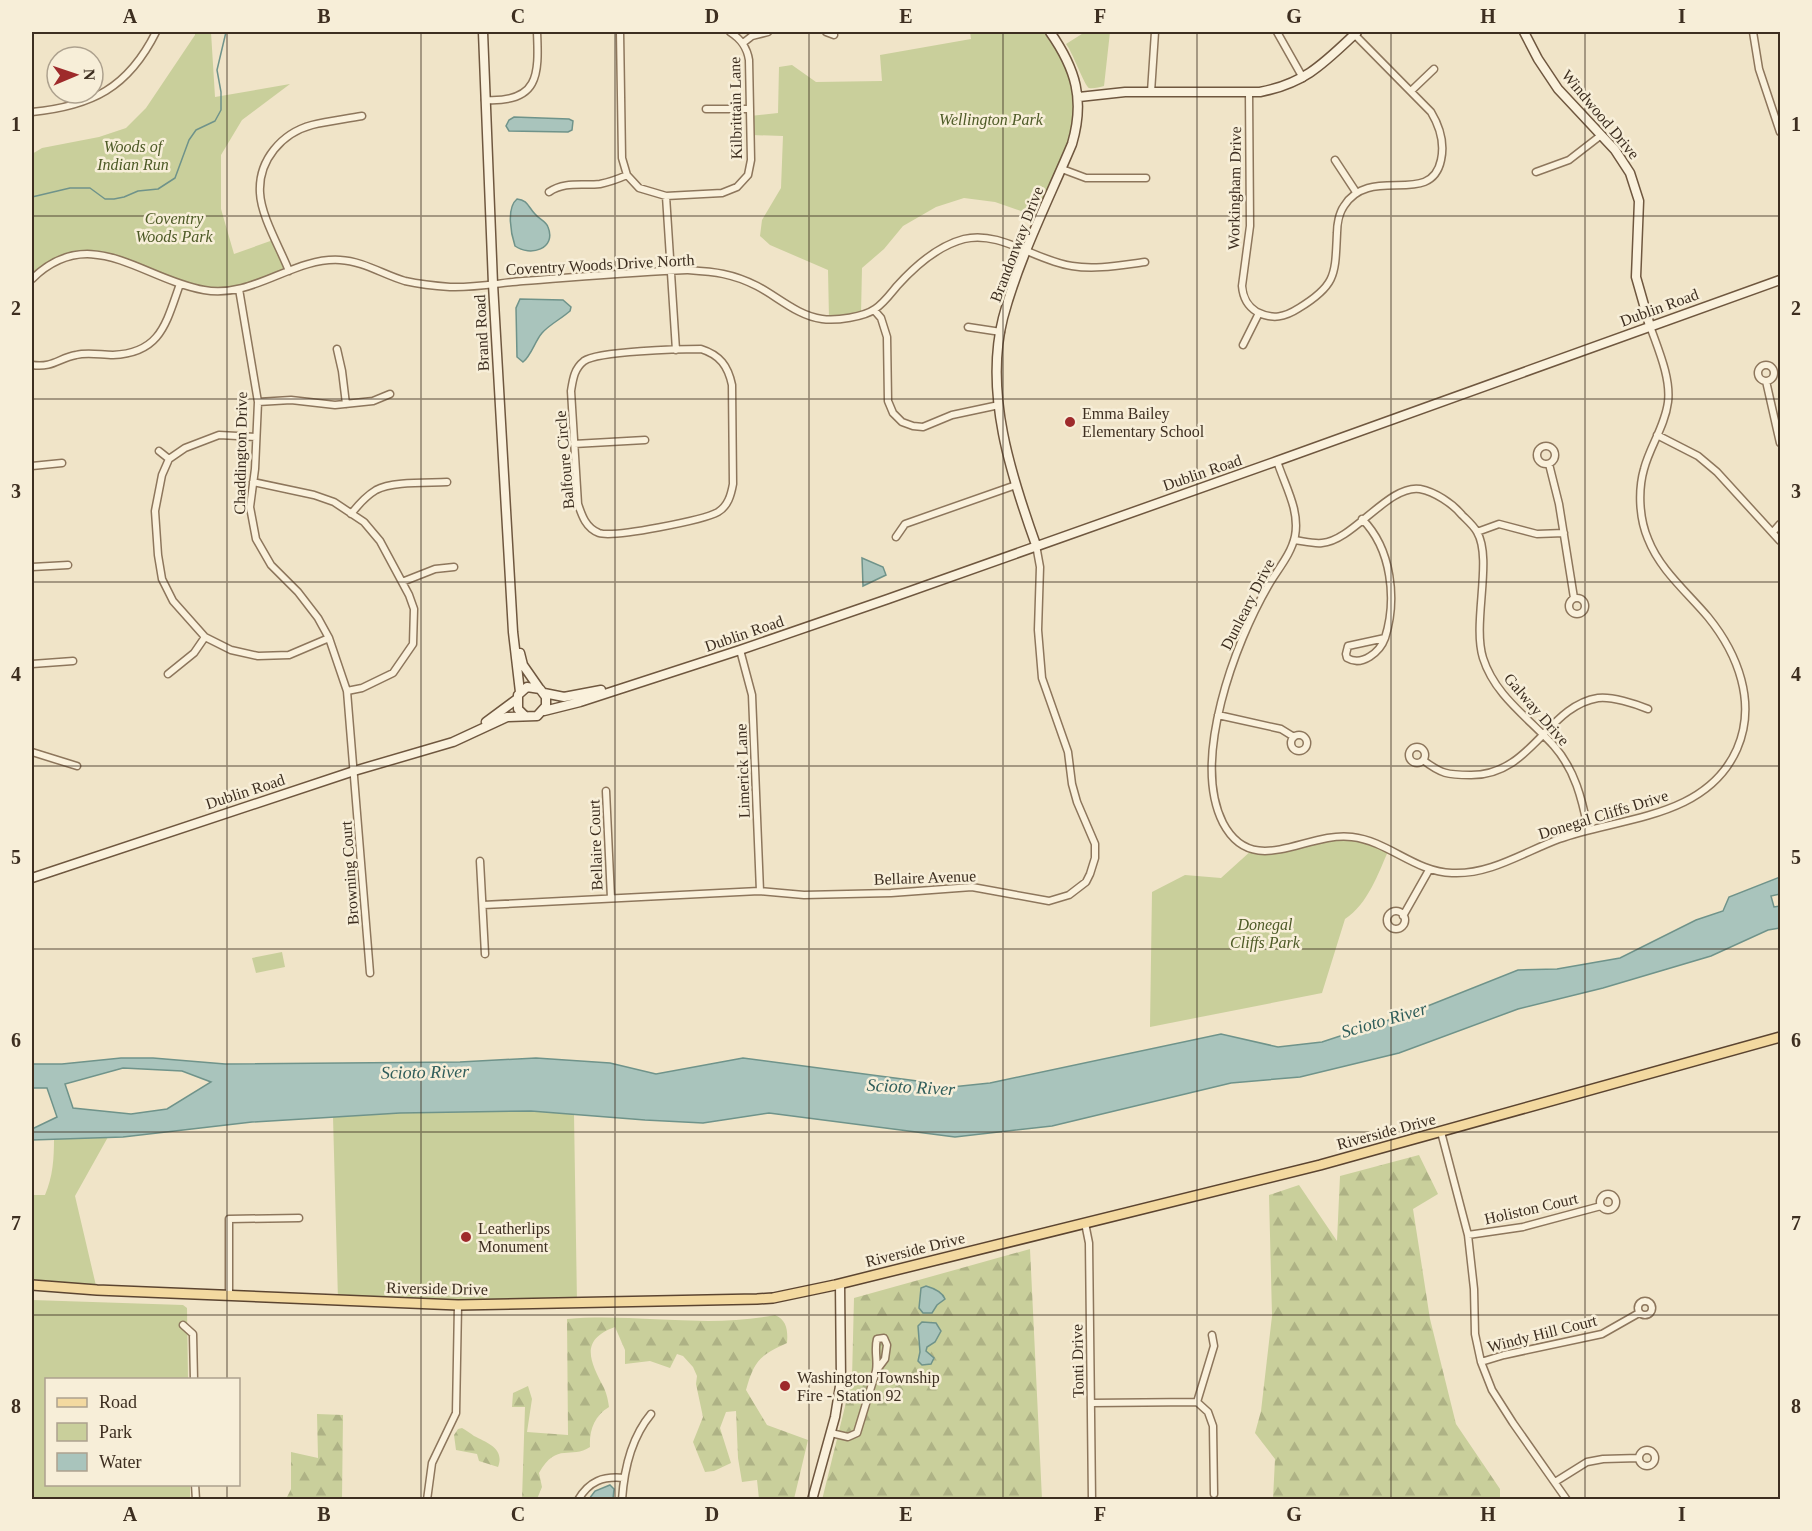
<svg xmlns="http://www.w3.org/2000/svg" width="1812" height="1531" font-family="'Times New Roman',serif">
	<defs>
		<pattern id="forest-firs" width="22" height="20" patternUnits="userSpaceOnUse" patternTransform="scale(1.5)"><rect width="22" height="20" fill="#c9cf9b"/><path d="M5 1l3.5 6h-7zM16 11l3.5 6h-7z" fill="#aeb285"/></pattern>
	</defs>
	<rect width="100%" height="100%" fill="#f0e4c8"/>
	<path fill="#c9cf9b" d="M195 32H211L215 97 290 84 242 120 221 155V209L234 254 276 239 289 271 239 289 207 291 119 259 70 256 32 279V154L42 148 99 137 126 128 146 108 195 35Z
		M970 32H1051L1071 66 1077 127 1041 218 995 202 964 198 936 207 903 226 884 249 862 268 861 314 829 319 828 270 770 245 760 236 762 220 781 188 783 136 751 135 750 116 778 113 779 67 792 65 816 82 882 81 880 55 971 39Z
		M1085 32H1110L1104 86C1100 87 1093 89 1089 88 1085 87 1072 51 1066 44Z
		M1352 837 1389 849C1378 874 1368 904 1345 919L1322 993 1150 1027 1152 892 1185 875 1221 878 1252 850Z
		M282 952 285 967 256 973 252 958Z
		M531 1111 574 1114 577 1303 338 1300 333 1117 400 1113Z
		M108 1137 75 1196 97 1290 32 1285V1195H45C53 1176 54 1159 54 1138Z
		M32 1300 183 1305 187 1308 188 1379 46 1380V1484L190 1485V1499L32 1500Z"/>
	<path fill="url(#forest-firs)" d="M1419 1155 1438 1194 1413 1209 1430 1319 1456 1424 1500 1489V1499H1273L1275 1459 1255 1433 1261 1411 1272 1316 1269 1195 1299 1185 1337 1241 1340 1176Z
		M1030 1249 1042 1499 822 1500 852 1378 854 1298Z
		M775 1315C787 1320 788 1331 787 1343 760 1355 754 1361 746 1390L767 1425 808 1440 794 1499H759L757 1480 742 1482 738 1458 736 1411 726 1412 720 1428 731 1463 714 1471 705 1472 693 1442 703 1417 696 1384 697 1376 693 1367 683 1356 677 1354 670 1368 650 1361 625 1364V1350L615 1327C579 1340 590 1361 604 1388 607 1394 608 1401 609 1407 594 1416 589 1431 590 1447 571 1460 557 1441 539 1473L542 1487 537 1499H522L525 1407H512L513 1393 528 1386 532 1399 527 1432 568 1435 567 1319C636 1313 707 1329 775 1315Z
		M317 1414 343 1415 342 1499H286L291 1489V1452L318 1458Z
		M462 1428C466 1430 470 1433 474 1436 488 1443 505 1449 498 1467L479 1461 477 1454 456 1450 454 1435 458 1429Z"/>
	<path fill="#a9c4bc" stroke="#6f938a" stroke-width="1.5" fill-rule="evenodd" d="M514 117 569 119 573 121 572 130 568 132 509 131 506 126 509 120Z
		M517 199C528 200 528 207 535 214 539 219 546 221 548 227 557 249 530 257 515 246 511 234 506 208 517 199Z
		M520 299 563 300 571 307 570 311C561 319 550 324 542 333 535 341 531 356 523 362L517 357 516 308Z
		M862 558 883 567 886 575 863 586Z
		M1780 877V894L1771 896 1774 907 1780 906V928L1768 930 1711 956 1603 988 1518 1009 1399 1053 1300 1077 1231 1083 1052 1126 955 1137 769 1113 703 1123 645 1120 531 1111 400 1113 252 1122 123 1137 32 1140V1129L57 1117 47 1088H32V1064H62L121 1058H153L225 1064 460 1062 536 1058 610 1063 656 1074 743 1058 925 1082 942 1088 990 1083 1221 1034 1278 1047 1322 1042 1410 1013 1518 970 1557 969 1620 958 1696 920 1723 911 1729 897ZM123 1068 182 1071 211 1082 167 1109 131 1114 73 1108 65 1084Z
		M926 1286C933 1288 942 1291 945 1299L937 1305 932 1313H923L919 1308 921 1288Z
		M922 1322 936 1323 941 1331 935 1342 927 1347 926 1351 934 1358 931 1364 922 1365 918 1361 920 1352 918 1326Z
		M610 1485 614 1489 613 1499H589L595 1491Z"/>
	<g fill="none" stroke-linecap="round" stroke-linejoin="round">
		<path stroke="#6f938a" stroke-width="1.5" d="M32 197 70 188H90L105 199H114L124 197 138 191 158 189 175 178 189 140 196 130 215 121 221 110V92L217 70 226 32"/>
		<defs>
			<path id="street" d="M620 32 622 158 627 175 639 188 666 196 722 193 737 187 748 175 751 160 749 60C747 47 741 39 730 32
				M826 32 834 35
				M1277 32 1303 78
				M1753 32 1759 69 1780 132
				M743 43 752 36 768 32
				M1411 91 1434 69
				M1151 92 1155 32
				M1249 92 1250 226 1242 286C1243 298 1247 306 1257 312 1273 320 1285 317 1299 308 1337 285 1335 274 1337 233 1337 225 1339 213 1344 206 1370 164 1431 208 1441 160 1445 142 1440 127 1431 112L1354 34
				M485 100C539 103 539 75 537 32
				M706 109H750
				M32 112C92 106 128 88 156 32
				M1335 160 1356 192
				M1062 169 1086 178H1146
				M1536 172 1569 160 1600 136
				M549 192C565 181 582 186 600 184 610 182 618 179 627 175
				M666 196 676 350
				M289 271C280 248 261 216 260 193 258 160 282 133 312 125 328 121 346 119 362 116
				M32 279C90 222 142 279 204 290 253 299 293 257 340 260 363 261 384 275 405 281 419 284 436 286 450 287 474 288 499 283 523 281 578 277 632 272 687 270 715 272 731 273 757 286 778 297 798 316 822 319 836 321 864 317 875 309 884 303 891 293 897 286 915 266 937 246 964 239 1000 230 1036 261 1072 266 1096 270 1121 265 1145 262
				M239 289 258 402 255 469 250 507 256 539 271 565 298 592 318 618 329 638 347 691 370 973
				M874 310 881 318 887 337 888 401 893 413 902 422 913 426 923 427 952 415 999 405
				M968 327 1001 332
				M1243 345 1259 313
				M337 349 342 371 346 404
				M701 349C720 355 728 366 732 385L733 484C731 495 728 506 718 512 704 520 614 538 599 533 586 528 582 516 578 504L571 391C573 379 574 369 584 361 598 351 681 349 701 349Z
				M32 365C53 368 59 358 76 355 88 352 101 355 113 355 161 353 166 323 180 284
				M1758 373a8 8 0 1 1 16 0a8 8 0 1 1-16 0Z
				M1766 381 1780 443
				M258 402 291 400 335 405 373 401 390 394
				M1657 435 1698 456 1717 472 1780 541
				M256 437 219 435 185 448 169 459 162 475 155 511 158 555 162 579 173 601 205 637 231 650 258 656 289 655 329 638
				M574 444 645 440
				M1537 455a9 9 0 1 1 18 0a9 9 0 1 1-18 0Z
				M159 451 169 459
				M1277 461C1285 486 1300 510 1295 536 1291 555 1277 570 1268 586 1235 643 1191 760 1223 823 1253 880 1306 831 1352 837 1388 841 1415 872 1452 873 1490 875 1524 852 1559 839 1620 817 1706 819 1737 749 1757 703 1738 654 1708 617 1687 592 1660 570 1648 539 1639 518 1638 490 1644 469 1650 446 1665 426 1668 402 1671 378 1658 349 1650 326
				M1549 464 1559 504 1574 598
				M32 466 62 463
				M253 482 314 495 334 502 364 522 380 541 409 595 414 609 413 644 393 673 362 688 347 691
				M351 514C358 505 366 496 376 490 392 481 428 483 447 482
				M1362 519C1392 549 1397 600 1385 638
				M1477 532 1499 524 1537 534 1564 533
				M1773 532 1780 524
				M896 537 905 524 1016 485
				M1294 540C1303 541 1313 544 1322 543 1353 541 1389 484 1420 489 1435 492 1452 503 1462 515 1467 520 1474 526 1477 532 1493 559 1472 623 1483 658 1495 696 1529 718 1554 746 1575 770 1582 799 1588 829
				M32 567 68 565
				M402 582 435 569 454 567
				M1569 606a8 8 0 1 1 16 0a8 8 0 1 1-16 0Z
				M1385 638C1380 652 1362 667 1347 658L1346 654 1348 646Z
				M740 650 752 695 760 891
				M32 664 73 661
				M168 674 194 653 205 637
				M1218 715 1281 729 1294 737
				M1291 743a8 8 0 1 1 16 0a8 8 0 1 1-16 0Z
				M1409 755a8 8 0 1 1 16 0a8 8 0 1 1-16 0Z
				M32 752 77 766
				M1423 760C1441 774 1448 775 1470 775 1532 776 1547 706 1598 698 1611 696 1636 704 1648 709
				M606 791 611 898
				M480 861 485 954
				M483 905 759 891 804 895 891 893 972 887 1049 901 1069 895 1086 882 1090 874 1095 858V844L1077 802 1072 784 1068 752 1042 678 1038 630 1040 567 1036 545
				M1387 920a9 9 0 1 1 18 0a9 9 0 1 1-18 0Z
				M1403 916 1429 870
				M1441 1132 1468 1235 1474 1289 1475 1334 1481 1362 1492 1390 1513 1423 1567 1500
				M1600 1202a8 8 0 1 1 16 0a8 8 0 1 1-16 0Z
				M1085 1223 1089 1243 1092 1500
				M1468 1235 1523 1227 1601 1206
				M229 1295V1219L299 1218
				M1638 1308a7 7 0 1 1 14 0a7 7 0 1 1-14 0Z
				M183 1325 193 1334 194 1380
				M1481 1362 1504 1355 1602 1334 1639 1313
				M1197 1402 1214 1346 1212 1335
				M1091 1403 1197 1402 1208 1412 1213 1426 1214 1494
				M831 1433 848 1437 857 1433 876 1371 885 1359 887 1345 884 1338 877 1339C874 1350 878 1360 876 1371
				M1639 1458a8 8 0 1 1 16 0a8 8 0 1 1-16 0Z
				M1555 1482 1587 1462 1603 1459 1639 1458
				M195 1484 196 1500
				M427 1500 432 1463 456 1413 458 1305
				M578 1500C589 1481 603 1476 624 1478
				M622 1500C624 1469 631 1438 651 1414"/>
			<path id="secondary" d="M483 32 493 284 513 632 520 692
				M1524 32 1538 59 1558 89 1615 150 1630 173 1639 201 1636 277 1650 326
				M1079 97 1125 92H1260C1306 83 1324 63 1357 32
				M1036 545C1011 475 984 393 1003 318 1019 258 1048 201 1072 144 1085 100 1076 69 1050 32
				M520 653 523 665 539 688
				M544 693 564 697 601 690
				M544 711 580 702 740 650 888 599 1277 461 1780 280
				M486 722 517 699
				M32 878 354 771 453 742 507 717 537 716 546 706V697L540 689 527 687 518 695V709L525 716
				M812 1500 835 1417 841 1380 840 1284"/>
			<path id="primary" d="M32 1285 97 1290 458 1305 757 1299 773 1298 835 1285 1320 1165 1780 1037"/>
		</defs>
		<use href="#street" stroke="#8d765c" stroke-width="9"/>
		<use href="#secondary" stroke="#6f573f" stroke-width="11"/>
		<use href="#primary" stroke="#5b4430" stroke-width="12"/>
		<use href="#street" stroke="#faf1dc" stroke-width="6"/>
		<use href="#secondary" stroke="#faf1dc" stroke-width="8"/>
		<use href="#primary" stroke="#f3d9a0" stroke-width="9"/>
	</g>
	<path fill="none" stroke="#3d2e20" stroke-width="1.5" stroke-opacity="0.55" d="M227 32V1380M421 32V1500M615 32V1500M809 32V1500M1003 32V1500M1197 32V1500M1391 32V1500M1585 32V1500M32 216H1780M32 399H1780M32 582H1780M32 766H1780M32 949H1780M32 1132H1780M32 1315H1780M227 1484V1500"/>
	<g fill="#9e2a2b" stroke="#f7eed8" stroke-width="2">
		<circle cx="1070" cy="422" r="6"/>
		<circle cx="466" cy="1237" r="6"/>
		<circle cx="785" cy="1386" r="6"/>
	</g>
	<g text-anchor="middle" stroke-width="5" stroke-linejoin="round" paint-order="stroke">
		<g font-size="16" fill="#3d2e20" stroke="#f7eed8">
			<text transform="translate(735 108) rotate(-91)" y="6">Kilbrittain Lane</text>
			<text transform="translate(1601 114) rotate(50)" y="6">Windwood Drive</text>
			<text transform="translate(1234 188) rotate(-89)" y="6">Workingham Drive</text>
			<text transform="translate(1016 244) rotate(-69)" y="6">Brandonway Drive</text>
			<text transform="translate(600 264) rotate(-3)" y="6">Coventry Woods Drive North</text>
			<text transform="translate(1659 307) rotate(-20)" y="6">Dublin Road</text>
			<text transform="translate(481 333) rotate(-93)" y="6">Brand Road</text>
			<text transform="translate(240 453) rotate(-89)" y="6">Chaddington Drive</text>
			<text transform="translate(564 460) rotate(-95)" y="6">Balfoure Circle</text>
			<text transform="translate(1202 472) rotate(-19)" y="6">Dublin Road</text>
			<text transform="translate(1247 604) rotate(-63)" y="6">Dunleary Drive</text>
			<text transform="translate(744 633) rotate(-19)" y="6">Dublin Road</text>
			<text transform="translate(1537 709) rotate(49)" y="6">Galway Drive</text>
			<text transform="translate(742 771) rotate(-92)" y="6">Limerick Lane</text>
			<text transform="translate(245 791) rotate(-18)" y="6">Dublin Road</text>
			<text transform="translate(1603 814) rotate(-17)" y="6">Donegal Cliffs Drive</text>
			<text transform="translate(595 845) rotate(-92)" y="6">Bellaire Court</text>
			<text transform="translate(349 873) rotate(-94)" y="6">Browning Court</text>
			<text transform="translate(925 877) rotate(-2)" y="6">Bellaire Avenue</text>
			<text transform="translate(1386 1131) rotate(-15)" y="6">Riverside Drive</text>
			<text transform="translate(1531 1208) rotate(-13)" y="6">Holiston Court</text>
			<text transform="translate(915 1249) rotate(-14)" y="6">Riverside Drive</text>
			<text transform="translate(437 1288) rotate(1)" y="6">Riverside Drive</text>
			<text transform="translate(1542 1333) rotate(-14)" y="6">Windy Hill Court</text>
			<text transform="translate(1077 1361) rotate(-91)" y="6">Tonti Drive</text>
		</g>
		<g font-size="16" font-style="italic" fill="#4d5a26" stroke="#f7eed8">
			<text x="991" y="125">Wellington Park</text>
			<text x="133" y="152">Woods of<tspan x="133" dy="18">Indian Run</tspan></text>
			<text x="174" y="224">Coventry<tspan x="174" dy="18">Woods Park</tspan></text>
			<text x="1265" y="930">Donegal<tspan x="1265" dy="18">Cliffs Park</tspan></text>
		</g>
		<g font-size="16" fill="#3d2e20" stroke="#f7eed8" text-anchor="start">
			<text x="1082" y="419">Emma Bailey<tspan x="1082" dy="18">Elementary School</tspan></text>
			<text x="478" y="1234">Leatherlips<tspan x="478" dy="18">Monument</tspan></text>
			<text x="797" y="1383">Washington Township<tspan x="797" dy="18">Fire - Station 92</tspan></text>
		</g>
		<g font-size="18" font-style="italic" fill="#2f5d5a" stroke="#f7eed8">
			<text transform="translate(1384 1020) rotate(-16)" y="6">Scioto River</text>
			<text transform="translate(425 1072) rotate(-1)" y="6">Scioto River</text>
			<text transform="translate(911 1087) rotate(3)" y="6">Scioto River</text>
		</g>
	</g>
	<rect width="1812" height="1531" fill="none" stroke="#f7eed8" stroke-width="66"/>
	<rect x="45" y="1378" width="195" height="108" fill="#f7eed8" stroke="#ada18e" stroke-width="1.5"/>
	<rect x="57" y="1398" width="30" height="9" fill="#f3d9a0" stroke="#ada18e" stroke-width="1.5"/>
	<text x="99" y="1408" font-size="18" fill="#3d2e20">Road</text>
	<rect x="57" y="1423" width="30" height="18" fill="#c9cf9b" stroke="#ada18e" stroke-width="1.5"/>
	<text x="99" y="1438" font-size="18" fill="#3d2e20">Park</text>
	<rect x="57" y="1453" width="30" height="18" fill="#a9c4bc" stroke="#ada18e" stroke-width="1.5"/>
	<text x="99" y="1468" font-size="18" fill="#3d2e20">Water</text>
	<g transform="translate(75 75) rotate(88)"><circle r="28" fill="#f7eed8" stroke="#ada18e" stroke-width="1.5"/>
	<path d="M0-4.5L10 22L0 15L-10 22Z" fill="#9e2a2b"/>
	<text y="-9" font-size="16" font-weight="bold" text-anchor="middle" fill="#3d2e20">N</text>
	</g>
	<rect x="33" y="33" width="1746" height="1465" fill="none" stroke="#3d2e20" stroke-width="2"/>
	<g font-size="20" text-anchor="middle" font-weight="bold" fill="#3d2e20">
		<text x="130" y="23">A</text>
		<text x="324" y="23">B</text>
		<text x="518" y="23">C</text>
		<text x="712" y="23">D</text>
		<text x="906" y="23">E</text>
		<text x="1100" y="23">F</text>
		<text x="1294" y="23">G</text>
		<text x="1488" y="23">H</text>
		<text x="1682" y="23">I</text>
		<text x="16" y="131">1</text>
		<text x="1796" y="131">1</text>
		<text x="16" y="315">2</text>
		<text x="1796" y="315">2</text>
		<text x="16" y="498">3</text>
		<text x="1796" y="498">3</text>
		<text x="16" y="681">4</text>
		<text x="1796" y="681">4</text>
		<text x="16" y="864">5</text>
		<text x="1796" y="864">5</text>
		<text x="16" y="1047">6</text>
		<text x="1796" y="1047">6</text>
		<text x="16" y="1230">7</text>
		<text x="1796" y="1230">7</text>
		<text x="16" y="1413">8</text>
		<text x="1796" y="1413">8</text>
		<text x="130" y="1521">A</text>
		<text x="324" y="1521">B</text>
		<text x="518" y="1521">C</text>
		<text x="712" y="1521">D</text>
		<text x="906" y="1521">E</text>
		<text x="1100" y="1521">F</text>
		<text x="1294" y="1521">G</text>
		<text x="1488" y="1521">H</text>
		<text x="1682" y="1521">I</text>
	</g>
</svg>
